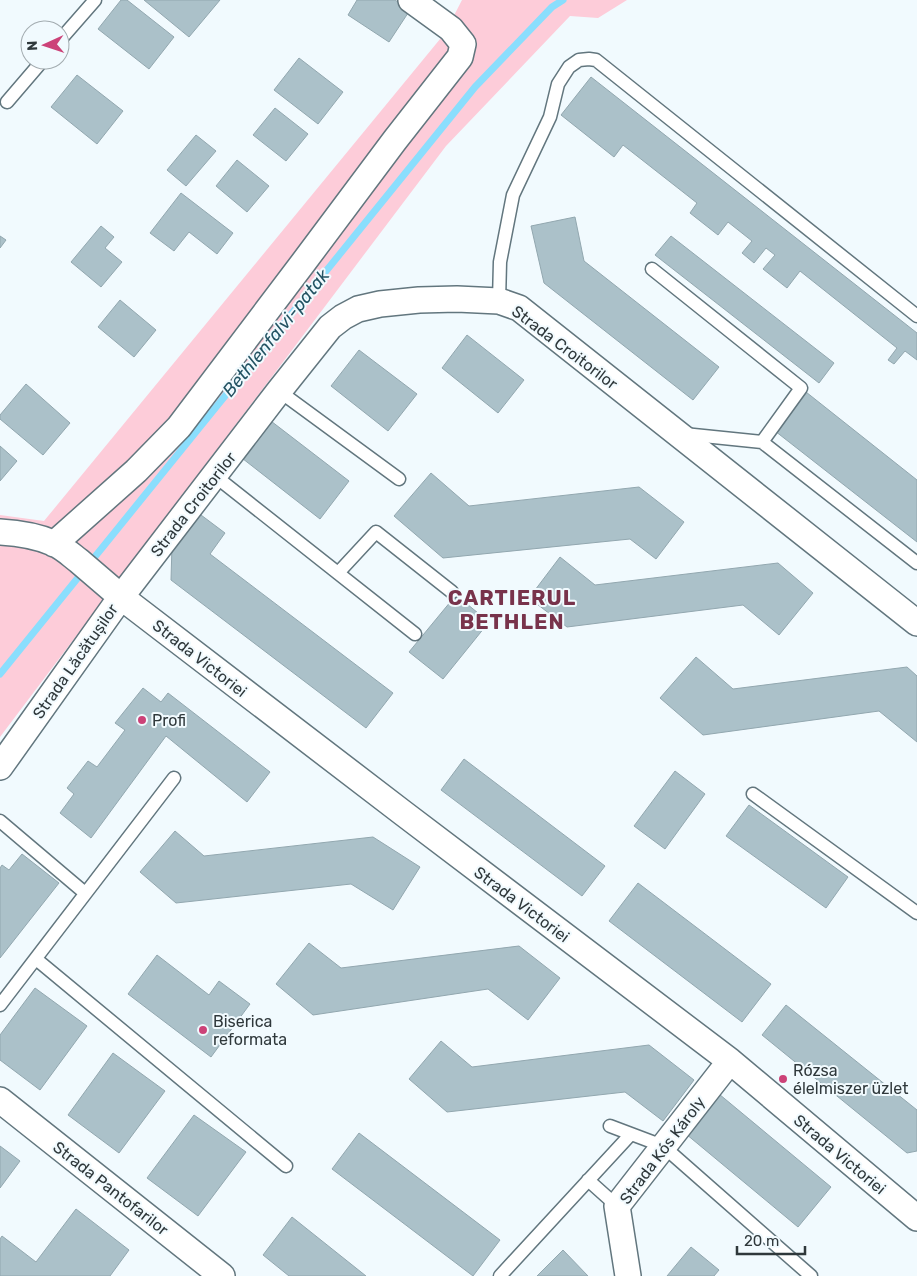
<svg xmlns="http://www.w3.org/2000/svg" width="917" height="1276" font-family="Rubik,sans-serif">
	<rect width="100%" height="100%" fill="#f1fafe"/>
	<path fill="#fdccd9" d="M462 0H627L598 18 570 16 446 146 0 737V515L44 521 445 33Z"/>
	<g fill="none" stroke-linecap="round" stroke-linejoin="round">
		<path stroke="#8adefd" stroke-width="7" d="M0 674 475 87 552 7 563 0"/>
	</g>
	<path fill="#abc1c9" stroke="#92a7af" d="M121 0H127L174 37 149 69 98 29Z
		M144 0H220L189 37Z
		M357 0H395L410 10 389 42 348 15Z
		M299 58 343 92 318 124 274 90Z
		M77 75 123 111 97 144 51 107Z
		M591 77 917 333V360L905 351 894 364 888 360 897 348 800 271 787 288 763 269 775 255 766 248 754 263 742 253 752 241 728 222 718 235 690 213 697 203 623 145 614 157 561 115Z
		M275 108 308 134 286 161 253 135Z
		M196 135 216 151 186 186 167 170Z
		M237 160 269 186 247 212 216 186Z
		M181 193 233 233 217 254 189 232 174 251 150 233Z
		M575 217 584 261 719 367 693 400 544 283 531 226Z
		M101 226 114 237 105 248 122 262 101 287 71 262Z
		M0 236 6 240 0 248Z
		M671 236 834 363 819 383 655 255Z
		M120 300 156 330 134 357 98 327Z
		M467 335 524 380 498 413 442 368Z
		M359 350 417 394 388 431 331 386Z
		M26 384 70 423 43 455 0 419V415Z
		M806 392 917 480V542L775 431Z
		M267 418 349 481 320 519 238 455Z
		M0 446 17 461 0 481Z
		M431 473 469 506 639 487 684 522 656 559 630 539 443 558 394 516Z
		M197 512 225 533 210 554 393 693 366 728 171 580 172 545Z
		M560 557 595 585 778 563 813 593 779 635 743 605 567 627 529 598Z
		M456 595 489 622 443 679 409 652Z
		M696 657 733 689 907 667 917 676V742L879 711 703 735 660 698Z
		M143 688 161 702 168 693 270 772 247 802 166 736 91 838 60 813 74 794 67 788 88 761 97 767 125 730 115 723Z
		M464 759 605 866 582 896 441 790Z
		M675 771 705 794 665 849 634 826Z
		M749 805 848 877 826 908 726 836Z
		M175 831 204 856 373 837 420 867 393 910 351 884 176 903 140 872Z
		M22 854 59 883 0 958V868L2 865 9 870Z
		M638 883 771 984 742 1022 609 921Z
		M309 943 341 968 519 946 560 978 528 1020 488 989 313 1015 276 984Z
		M157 955 209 995 219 981 250 1004 211 1057 128 994Z
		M35 988 87 1026 40 1090 0 1060V1035Z
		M786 1005 917 1110V1151L907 1153 762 1035Z
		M441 1041 472 1067 649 1045 694 1080 663 1121 625 1092 447 1112 409 1079Z
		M113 1053 165 1091 119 1153 68 1115Z
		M719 1094 831 1187 798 1227 686 1134Z
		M194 1115 246 1152 198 1216 147 1178Z
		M359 1133 500 1240 473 1276 332 1169Z
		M0 1146 20 1161 0 1188Z
		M76 1209 129 1250 110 1276H0V1239L2 1236 36 1262Z
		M292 1217 366 1276H289L263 1255Z
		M691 1247 719 1270 714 1276H667Z
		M563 1250 588 1276H537Z"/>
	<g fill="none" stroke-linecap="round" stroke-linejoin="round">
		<defs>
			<path id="service" d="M60 40 95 0
				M7 102 43 60
				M652 269 801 388 762 442
				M499 301 500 262 513 195 550 117 558 84 569 67 579 60 589 59 596 60 917 316
				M279 391 399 479
				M684 434 762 442 917 563
				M215 476 415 634
				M338 573 376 532 452 592
				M753 794 917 913
				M0 821 85 893
				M36 959 286 1166
				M0 1005 174 778
				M610 1126 663 1146 811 1276
				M588 1180 617 1206
				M500 1276 631 1134"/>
			<path id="minor" d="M0 532C17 533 37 536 53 543 63 547 71 555 79 561 93 573 107 585 121 597L403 813 730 1061 917 1218
				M54 544 136 471 179 427 303 263 395 140 460 57 463 44 451 29 411 0
				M0 767 121 597 279 391 330 327 343 317 358 309 380 304 419 300 457 299 499 301 519 308 917 623
				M0 1100 222 1276
				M628 1276 617 1206 730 1061"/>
		</defs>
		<use href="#service" stroke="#62767e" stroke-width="15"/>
		<use href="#minor" stroke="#62767e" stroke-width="28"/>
		<use href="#service" stroke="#fff" stroke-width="12"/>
		<use href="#minor" stroke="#fff" stroke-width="25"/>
	</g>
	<g fill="#cc4278" stroke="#f1fafe" stroke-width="2">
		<circle cx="142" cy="720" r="5"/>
		<circle cx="203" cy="1030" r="5"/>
		<circle cx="783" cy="1079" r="5"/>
	</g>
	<g text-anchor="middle" stroke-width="4" stroke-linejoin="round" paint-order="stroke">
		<g font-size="16" fill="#2f383b" stroke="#f1fafe">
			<text transform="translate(565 347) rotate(37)" y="6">Strada Croitorilor</text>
			<text transform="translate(193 504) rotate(-52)" y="6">Strada Croitorilor</text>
			<text transform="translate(200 658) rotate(38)" y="6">Strada Victoriei</text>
			<text transform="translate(75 661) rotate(-55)" y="6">Strada Lăcătușilor</text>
			<text transform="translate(522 904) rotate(37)" y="6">Strada Victoriei</text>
			<text transform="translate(662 1150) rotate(-53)" y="6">Strada Kós Károly</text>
			<text transform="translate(840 1154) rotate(40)" y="6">Strada Victoriei</text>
			<text transform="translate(111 1188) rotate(38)" y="6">Strada Pantofarilor</text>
		</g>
		<g font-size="16" fill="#2f383b" stroke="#f1fafe" text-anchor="start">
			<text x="152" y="726">Profi</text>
			<text x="213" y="1027">Biserica<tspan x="213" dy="18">reformata</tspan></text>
			<text x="793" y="1076">Rózsa<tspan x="793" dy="18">élelmiszer üzlet</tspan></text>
		</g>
		<g font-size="18" font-style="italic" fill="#235363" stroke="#f1fafe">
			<text transform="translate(276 333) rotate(-51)" y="6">Bethlenfalvi-patak</text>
		</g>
		<g font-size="21" font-weight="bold" letter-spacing="1" fill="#78334b" stroke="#f1fafe">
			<text x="512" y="605">CARTIERUL<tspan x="512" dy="24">BETHLEN</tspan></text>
		</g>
	</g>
	<g transform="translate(45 45) rotate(267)"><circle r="24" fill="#f1fafe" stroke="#a3acb0"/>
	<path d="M0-4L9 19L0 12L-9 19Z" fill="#cc4278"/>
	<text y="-8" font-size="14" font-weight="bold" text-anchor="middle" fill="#2f383b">N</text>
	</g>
	<path d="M737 1246v8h68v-8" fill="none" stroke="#2f383b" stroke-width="2.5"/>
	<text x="744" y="1246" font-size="15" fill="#2f383b" stroke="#f1fafe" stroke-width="4" paint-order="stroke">20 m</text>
</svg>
